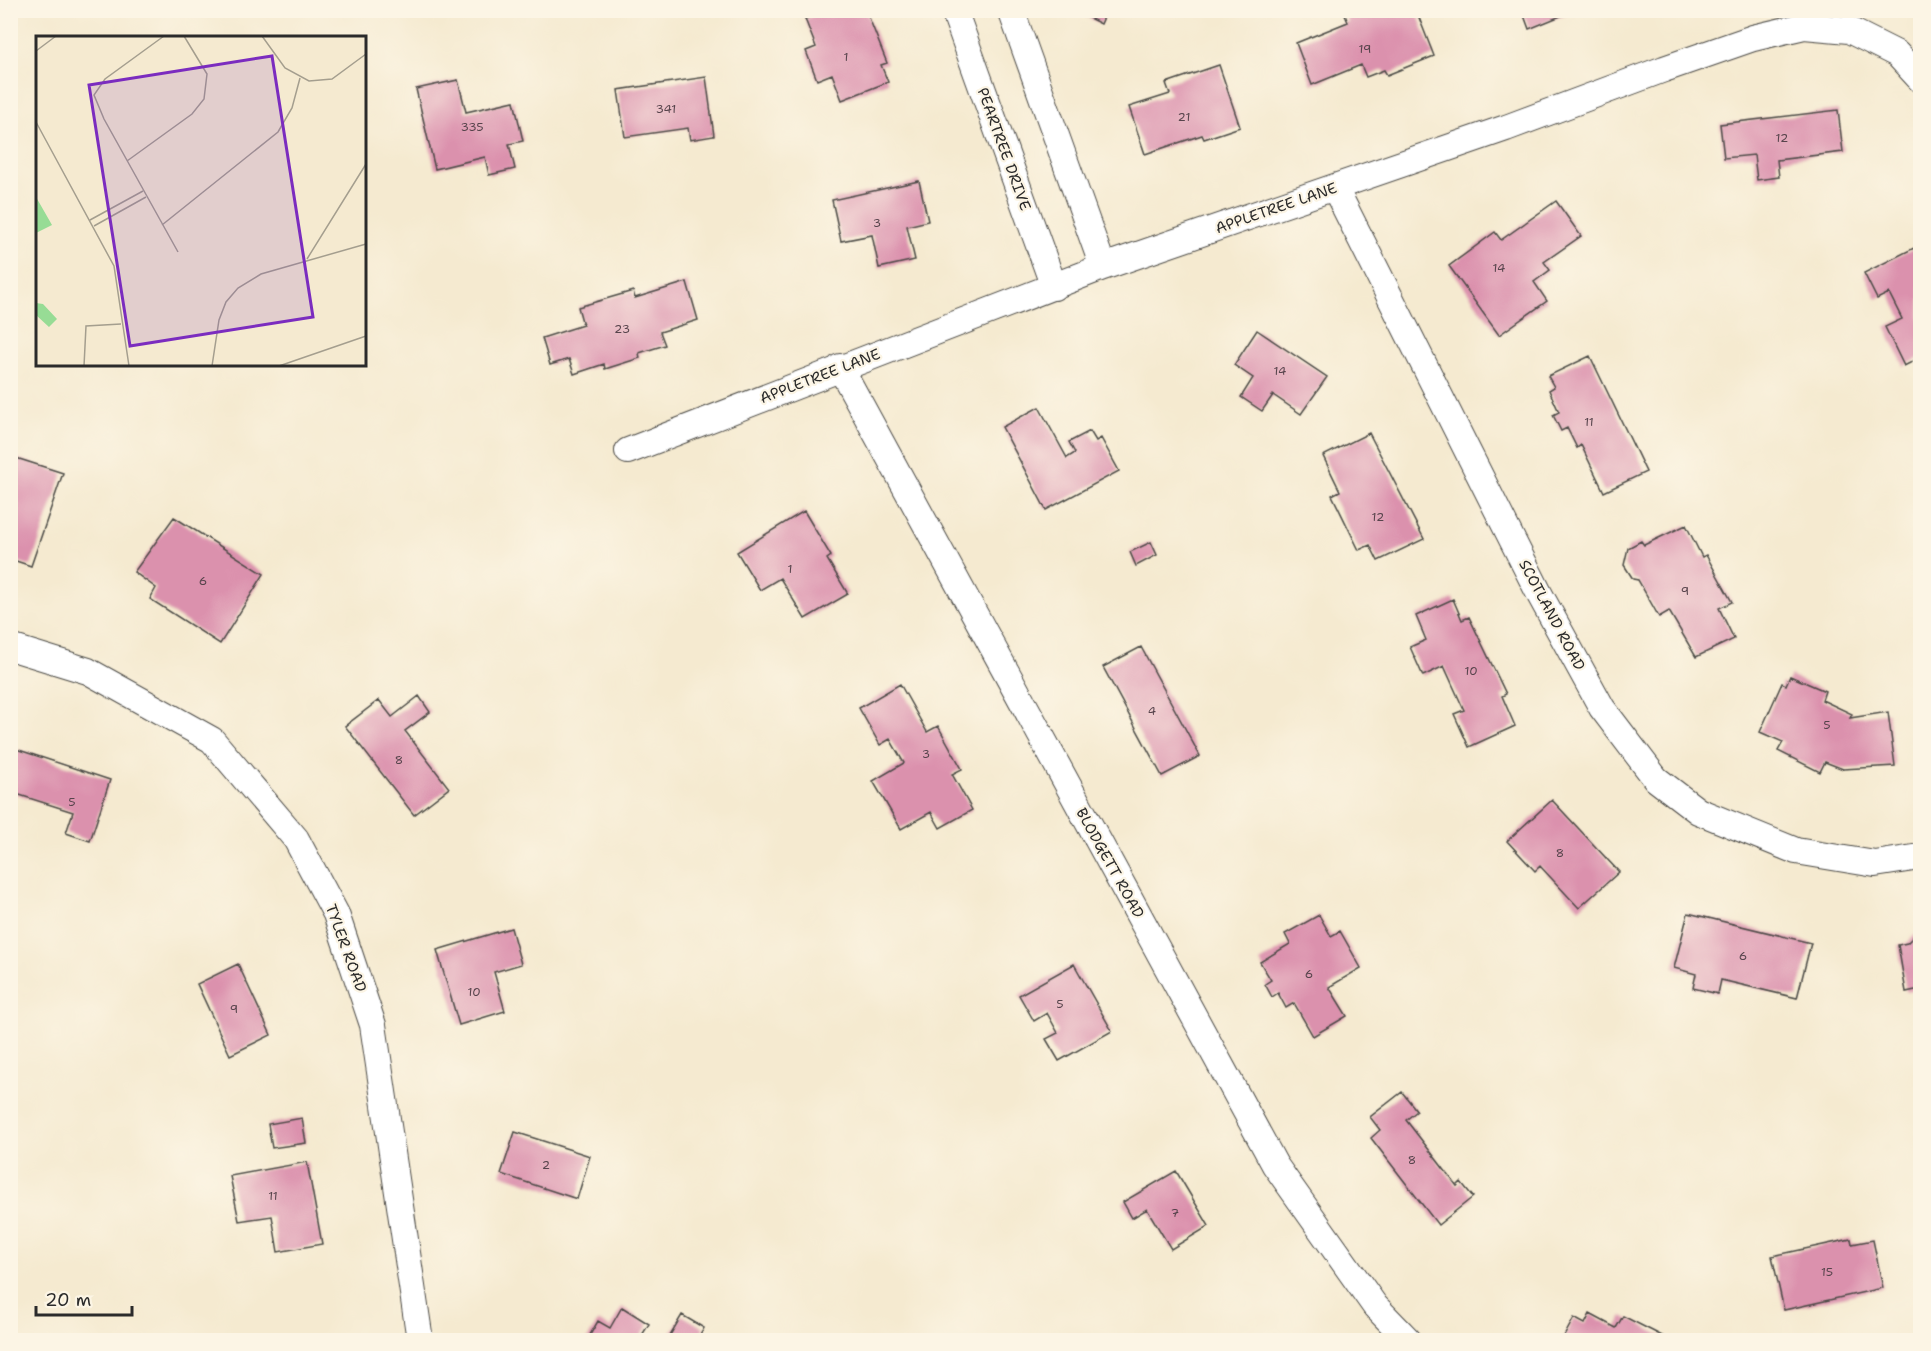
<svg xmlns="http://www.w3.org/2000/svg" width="1931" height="1351" font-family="'Shantell Sans',sans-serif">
	<rect width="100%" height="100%" fill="#fcf5e5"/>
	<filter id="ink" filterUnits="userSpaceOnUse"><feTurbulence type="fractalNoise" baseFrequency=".0167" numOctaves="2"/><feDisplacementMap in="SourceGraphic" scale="12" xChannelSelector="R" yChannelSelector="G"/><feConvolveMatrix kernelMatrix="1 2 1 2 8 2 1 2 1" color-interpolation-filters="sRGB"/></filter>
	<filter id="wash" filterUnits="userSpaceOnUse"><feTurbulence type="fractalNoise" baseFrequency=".008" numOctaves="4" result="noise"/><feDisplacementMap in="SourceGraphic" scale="24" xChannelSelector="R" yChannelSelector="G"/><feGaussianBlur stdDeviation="1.35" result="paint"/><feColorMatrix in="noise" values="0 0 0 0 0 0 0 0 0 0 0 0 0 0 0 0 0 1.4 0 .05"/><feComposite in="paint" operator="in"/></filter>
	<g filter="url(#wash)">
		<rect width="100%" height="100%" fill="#f5ead0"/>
		<g id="blocks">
			<path fill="#db91ad" d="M826 10H866L887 63 881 65 888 82 842 100 832 74 817 80 806 51 816 47 805 19Z
				M1073 10H1107L1101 24Z
				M1355 10H1416L1434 56 1387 75 1384 70 1366 77 1361 65 1312 85 1296 43 1348 22 1345 15Z
				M1522 10H1573V11L1529 29Z
				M1219 65 1240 127 1204 139 1202 135 1145 154 1129 107 1170 94 1166 83Z
				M706 77 714 136 690 140 688 128 625 137 618 90Z
				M458 80 466 112 514 101 523 141 509 144 515 169 489 175 485 157 435 169 416 89Z
				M1838 110 1843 152 1777 160 1779 177 1757 180 1754 155 1724 158 1720 124Z
				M919 181 928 221 907 226 915 260 879 268 872 235 841 241 832 200Z
				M1556 201 1581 236 1544 262 1550 270 1534 282 1547 301 1499 335 1449 266 1495 232 1501 240Z
				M1916 247 1920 255V358L1904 366 1885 327 1902 319 1889 293 1877 299 1864 273Z
				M687 282 698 320 660 332 665 345 639 353 640 358 605 369 604 364 574 374 569 359 550 365 542 338 583 325 578 307 633 291 635 298Z
				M1257 330 1327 377 1301 414 1273 395 1262 411 1241 397 1253 378 1234 365Z
				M1590 356 1646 472 1604 492 1581 445 1577 448 1567 428 1561 431 1553 415 1559 412 1549 390 1554 387 1548 376Z
				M1039 407 1067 458 1075 453 1069 442 1090 431 1096 441 1101 438 1119 471 1046 510 1002 427Z
				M1369 433 1424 539 1378 561 1370 545 1359 550 1332 495 1340 491 1323 456Z
				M10 456 63 473 31 566 10 559Z
				M804 511 831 556 827 559 848 594 805 619 780 578 760 590 737 552Z
				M174 517 264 574 220 644 150 599 156 588 134 572Z
				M1686 525 1702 557 1706 555 1732 602 1719 608 1734 639 1696 657 1669 611 1659 617 1638 580 1633 579 1624 565 1628 548 1641 541 1644 545Z
				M1151 542 1157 555 1136 566 1130 552Z
				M1453 599 1462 620 1469 617 1506 694 1502 696 1515 726 1469 747 1454 714 1464 710 1444 666 1423 676 1410 647 1426 640 1416 616Z
				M1141 647 1200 756 1162 776 1103 667Z
				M1790 676 1825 691 1822 700 1852 714 1850 718 1888 712 1895 766 1843 769 1825 762 1820 772 1778 751 1783 742 1760 732 1782 683 1786 685Z
				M900 684 927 732 938 726 962 769 952 774 972 810 940 828 931 812 901 829 873 781 904 763 890 739 880 745 859 708Z
				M419 696 430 712 405 731 449 788 414 815 345 726 379 700 392 717Z
				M13 748 110 780 90 841 66 833 73 812 10 792V755Z
				M1552 800 1619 872 1579 908 1540 866 1535 871 1507 841Z
				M1688 913 1811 943 1797 998 1721 980 1718 994 1693 988 1696 974 1674 968Z
				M1319 915 1331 936 1340 931 1361 968 1329 987 1347 1016 1313 1036 1294 1003 1286 1008 1278 993 1272 997 1265 984 1271 980 1260 962 1290 944 1285 934Z
				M511 928 521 964 494 972 505 1011 459 1025 437 950Z
				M1915 935 1920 936V989L1906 992 1898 945 1907 943Z
				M238 964 271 1035 230 1055 197 984Z
				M1074 964 1112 1031 1059 1061 1046 1039 1058 1033 1047 1013 1034 1021 1019 995Z
				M1402 1092 1417 1111 1406 1120 1457 1186 1461 1182 1473 1197 1438 1225 1371 1138 1380 1130 1370 1117Z
				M302 1118 306 1143 272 1148 268 1124Z
				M515 1132 590 1156 577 1199 501 1174Z
				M307 1162 322 1244 278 1252 272 1216 239 1221 230 1176Z
				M1176 1171 1209 1226 1171 1249 1147 1209 1132 1218 1123 1202Z
				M1851 1239 1852 1244 1873 1240 1883 1288 1784 1310 1772 1256Z
				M622 1307 649 1324 639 1340H587L598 1321 610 1328Z
				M1590 1314 1616 1328 1623 1316 1670 1340H1562L1574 1318 1585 1324Z
				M682 1315 704 1328 698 1339 701 1340H667Z"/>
		</g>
	</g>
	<g filter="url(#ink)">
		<use href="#blocks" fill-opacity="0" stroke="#494844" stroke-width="1.5"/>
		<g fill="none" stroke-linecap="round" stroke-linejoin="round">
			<defs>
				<path id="minor" d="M954 10 1054 287
					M1011 10 1103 267
					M1335 188 1540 595 1602 708 1656 779 1698 811 1796 851 1875 864 1920 857
					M840 367 1275 1165 1375 1306 1408 1340
					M628 451 1103 267 1506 128 1664 69 1753 38 1804 26 1849 30 1897 54 1920 79
					M10 647 88 671 212 740 296 839 336 914 373 1025 420 1340"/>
			</defs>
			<use href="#minor" stroke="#494844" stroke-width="28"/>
			<use href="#minor" stroke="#fff" stroke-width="26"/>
		</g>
	</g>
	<g text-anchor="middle" stroke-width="4.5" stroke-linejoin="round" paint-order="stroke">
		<g font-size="12" fill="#57444c">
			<text x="1365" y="53">19</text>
			<text x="846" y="61">1</text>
			<text x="666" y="113">341</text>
			<text x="1184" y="121">21</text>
			<text x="472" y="131">335</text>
			<text x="1782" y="142">12</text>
			<text x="877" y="227">3</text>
			<text x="1499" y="272">14</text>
			<text x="622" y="333">23</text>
			<text x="1280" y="375">14</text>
			<text x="1589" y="426">11</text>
			<text x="1378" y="521">12</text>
			<text x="790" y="573">1</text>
			<text x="203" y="585">6</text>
			<text x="1685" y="595">9</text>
			<text x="1471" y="675">10</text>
			<text x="1152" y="715">4</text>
			<text x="1827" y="729">5</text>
			<text x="926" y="758">3</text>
			<text x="399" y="764">8</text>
			<text x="72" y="806">5</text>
			<text x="1560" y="857">8</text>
			<text x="1743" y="960">6</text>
			<text x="1309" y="978">6</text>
			<text x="474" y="996">10</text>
			<text x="1060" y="1008">5</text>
			<text x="234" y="1013">9</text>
			<text x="1412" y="1164">8</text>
			<text x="546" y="1169">2</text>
			<text x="273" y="1200">11</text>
			<text x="1175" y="1217">7</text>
			<text x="1827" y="1276">15</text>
		</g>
		<g font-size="15" fill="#2b2b2b" stroke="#fcf5e5">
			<text transform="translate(1004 149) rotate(70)" y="5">PEARTREE DRIVE</text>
			<text transform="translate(1276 208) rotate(-19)" y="5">APPLETREE LANE</text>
			<text transform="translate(820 376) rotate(-21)" y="5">APPLETREE LANE</text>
			<text transform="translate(1552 615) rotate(62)" y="5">SCOTLAND ROAD</text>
			<text transform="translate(1110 863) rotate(61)" y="5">BLODGETT ROAD</text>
			<text transform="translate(346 948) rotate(70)" y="5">TYLER ROAD</text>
		</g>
	</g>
	<g transform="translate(36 36)">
		<rect width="330" height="330" fill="#f5ead0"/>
		<path d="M0 161 16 189 0 197ZM0 267 7 268 21 283 13 291 0 279Z" fill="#97dc95"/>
		<path fill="none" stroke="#a49e8e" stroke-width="1.5" d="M128 0 69 43 58 59 68 83 142 216M226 0 249 32 273 45 296 43 330 18M0 15 20 0M0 86 78 230 93 330M91 125 156 78 168 63 171 38 148 0M54 184 107 155M126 189 242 96 256 72 264 42M58 190 110 161M271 223 330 128M48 330 50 290 85 288M176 330 183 284 190 266 202 252 225 238 330 208M243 330 330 300"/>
		<path fill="#7b2cbf" fill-opacity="0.15" stroke="#7b2cbf" stroke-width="3" d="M236 20 277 281 94 310 53 49Z"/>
		<rect width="330" height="330" fill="none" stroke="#2b2b2b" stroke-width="3"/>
	</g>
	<rect width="1931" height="1351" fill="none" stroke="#fcf5e5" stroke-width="36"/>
	<path d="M36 1306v9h96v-9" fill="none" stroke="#2b2b2b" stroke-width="3"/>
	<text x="45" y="1306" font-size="18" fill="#2b2b2b" stroke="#fcf5e5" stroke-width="4.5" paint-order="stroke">20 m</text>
</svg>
